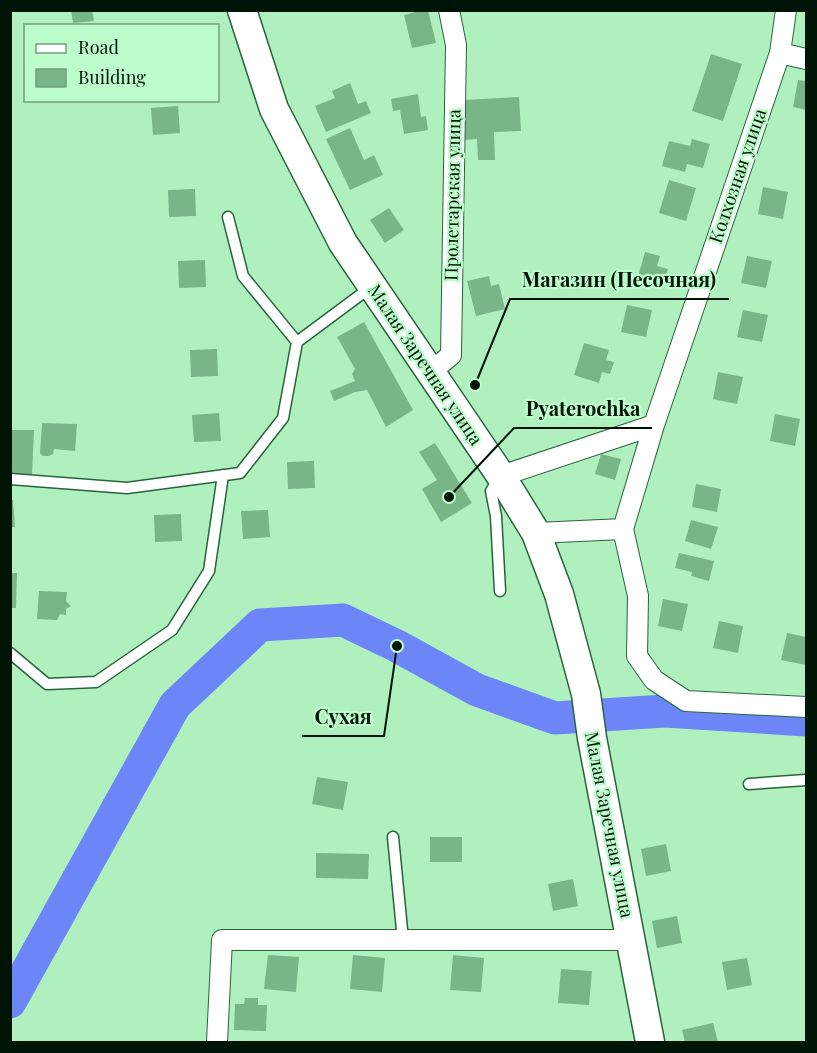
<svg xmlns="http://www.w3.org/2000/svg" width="817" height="1053" font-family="'Playfair Display',serif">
	<rect width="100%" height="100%" fill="#b0f0bf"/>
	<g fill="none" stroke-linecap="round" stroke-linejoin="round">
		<path stroke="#6c86f7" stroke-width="33" d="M10 1002 175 705 260 625 343 620 397 646 477 690 555 718 665 711 806 720"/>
	</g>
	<path fill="#78b687" d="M71 10H92L94 21 73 23Z
		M423 10H428L436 43 412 48 404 15Z
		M711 54 742 64 723 121 692 111Z
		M798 80 806 81V110L793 107Z
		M350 83 358 104 366 101 371 113 326 132 315 106 335 98 332 91Z
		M418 94 421 117 426 116 428 130 404 134 400 110 393 111 391 99Z
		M519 97 521 131 494 132 495 160H478L477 139 465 140 463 100Z
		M178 106 180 133 153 135 151 108Z
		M350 128 364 160 374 155 383 175 350 190 326 139Z
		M692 139 710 144 703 168 687 164 685 172 662 166 669 141 690 146Z
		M669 180 696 188 686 221 659 213Z
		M763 187 788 192 783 219 758 214Z
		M195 189 196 216 169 217 168 190Z
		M389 208 404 230 385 243 370 220Z
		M645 252 660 256 657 266 668 269 662 288 637 280Z
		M747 256 772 261 766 288 741 283Z
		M205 260 206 287 179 288 178 261Z
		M489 276 491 286 499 284 505 309 476 316 467 281Z
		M627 305 652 310 646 337 621 332Z
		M743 310 768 315 762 342 737 337Z
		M364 322 413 410 386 427 367 390 355 392 334 401 330 391 355 381 352 374 355 369 337 337Z
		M584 343 609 350 606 360 614 362 610 374 602 372 599 383 574 375Z
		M217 349 218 376 191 377 190 350Z
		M718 372 743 377 737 404 713 399Z
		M219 413 221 441 194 442 192 415Z
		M775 414 800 419 795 446 770 441Z
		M42 423 77 424 75 451 54 449 53 454 49 456H43L40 453Z
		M12 430H34L32 476 10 474Z
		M435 443 472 503 441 522 422 489 437 480 419 452Z
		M601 454 621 459 615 480 595 474Z
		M314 461 315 488 288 489 287 462Z
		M696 484 721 489 717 512 692 507Z
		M10 500H13L15 527H10Z
		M268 510 270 537 243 539 241 511Z
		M181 514 182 541 155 542 154 515Z
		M691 520 718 527 711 549 685 541Z
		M679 553 714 561 709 581 691 576 692 572 675 568Z
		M10 573H17L16 608H10Z
		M39 591 67 592 66 601 71 606 66 609V615L60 614 57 620 37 619Z
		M663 599 688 604 682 631 658 626Z
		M719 621 743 626 738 653 713 648Z
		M787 633 806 637V665L781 660Z
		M317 777 348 782 343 810 312 804Z
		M430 837H462V862H430Z
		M666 844 671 871 646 876 641 849Z
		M316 853 369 854 368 879 316 878Z
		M573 879 578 906 553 911 548 884Z
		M677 916 682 943 657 948 652 921Z
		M268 955 299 957 296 992 264 989Z
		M353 955 385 958 382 992 350 989Z
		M453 955 484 958 481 992 450 990Z
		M747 958 752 985 727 990 722 962Z
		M561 969 592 971 589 1005 558 1003Z
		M245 998H258V1005H267L266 1031 234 1030 235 1004H244Z
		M713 1023 718 1042H685L682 1030Z"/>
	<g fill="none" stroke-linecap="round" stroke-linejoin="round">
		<defs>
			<path id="lane" d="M228 217 243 276 297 342
				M500 477 491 491 496 516 500 591
				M10 479 127 488 240 473 283 418 297 342 371 287
				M10 653 47 684 96 682 172 630 209 571 223 475
				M749 784 806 780
				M393 837 403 940"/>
			<path id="street" d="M780 53 806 59
				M431 372 451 355 456 45 449 10
				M654 425 623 529 638 596 637 656 654 680 686 701 806 707
				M501 476 654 425 780 53 786 10
				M536 533 623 529
				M217 1042 222 940H631"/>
			<path id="secondary" d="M242 10 274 109 343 243 501 476 536 533 559 594 586 694 592 738 650 1042"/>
		</defs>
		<use href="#lane" stroke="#27643b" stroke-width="13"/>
		<use href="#street" stroke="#27643b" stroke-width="22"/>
		<use href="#secondary" stroke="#27643b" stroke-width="31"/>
		<use href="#lane" stroke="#fff" stroke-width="10"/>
		<use href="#street" stroke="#fff" stroke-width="20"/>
		<use href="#secondary" stroke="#fff" stroke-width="28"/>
	</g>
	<g text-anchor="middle" stroke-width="4.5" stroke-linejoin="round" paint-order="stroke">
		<g font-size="18" fill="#001405" stroke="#bdfdcc">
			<text transform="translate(738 176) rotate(-71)" y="6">Колхозная улица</text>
			<text transform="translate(453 195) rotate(-89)" y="6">Пролетарская улица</text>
			<text transform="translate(425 365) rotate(56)" y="6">Малая Заречная улица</text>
			<text transform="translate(609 825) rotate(79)" y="6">Малая Заречная улица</text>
		</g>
	</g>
	<path fill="none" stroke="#001405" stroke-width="2" d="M475 385L510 299H729M449 497L514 428H652M397 646L384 736H302"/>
	<g fill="#001405" stroke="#bdfdcc" stroke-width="2">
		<circle cx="475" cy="385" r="6"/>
		<circle cx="449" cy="497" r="6"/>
		<circle cx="397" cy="646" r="6"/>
	</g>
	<g font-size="20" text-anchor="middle" font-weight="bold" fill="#001405" stroke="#bdfdcc" stroke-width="4.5" stroke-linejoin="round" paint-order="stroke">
		<text x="619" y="287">Магазин (Песочная)</text>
		<text x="583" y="416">Pyaterochka</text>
		<text x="343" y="724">Сухая</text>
	</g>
	<rect width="817" height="1053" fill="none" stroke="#001405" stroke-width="24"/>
	<rect x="24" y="24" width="195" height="78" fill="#bdfdcc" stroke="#71a07c" stroke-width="1.5"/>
	<rect x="36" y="44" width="30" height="9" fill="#ffffff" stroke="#71a07c" stroke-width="1.5"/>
	<text x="78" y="54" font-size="18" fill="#001405">Road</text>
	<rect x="36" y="69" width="30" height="18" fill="#78b687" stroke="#71a07c" stroke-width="1.5"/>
	<text x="78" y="84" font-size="18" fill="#001405">Building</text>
</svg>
